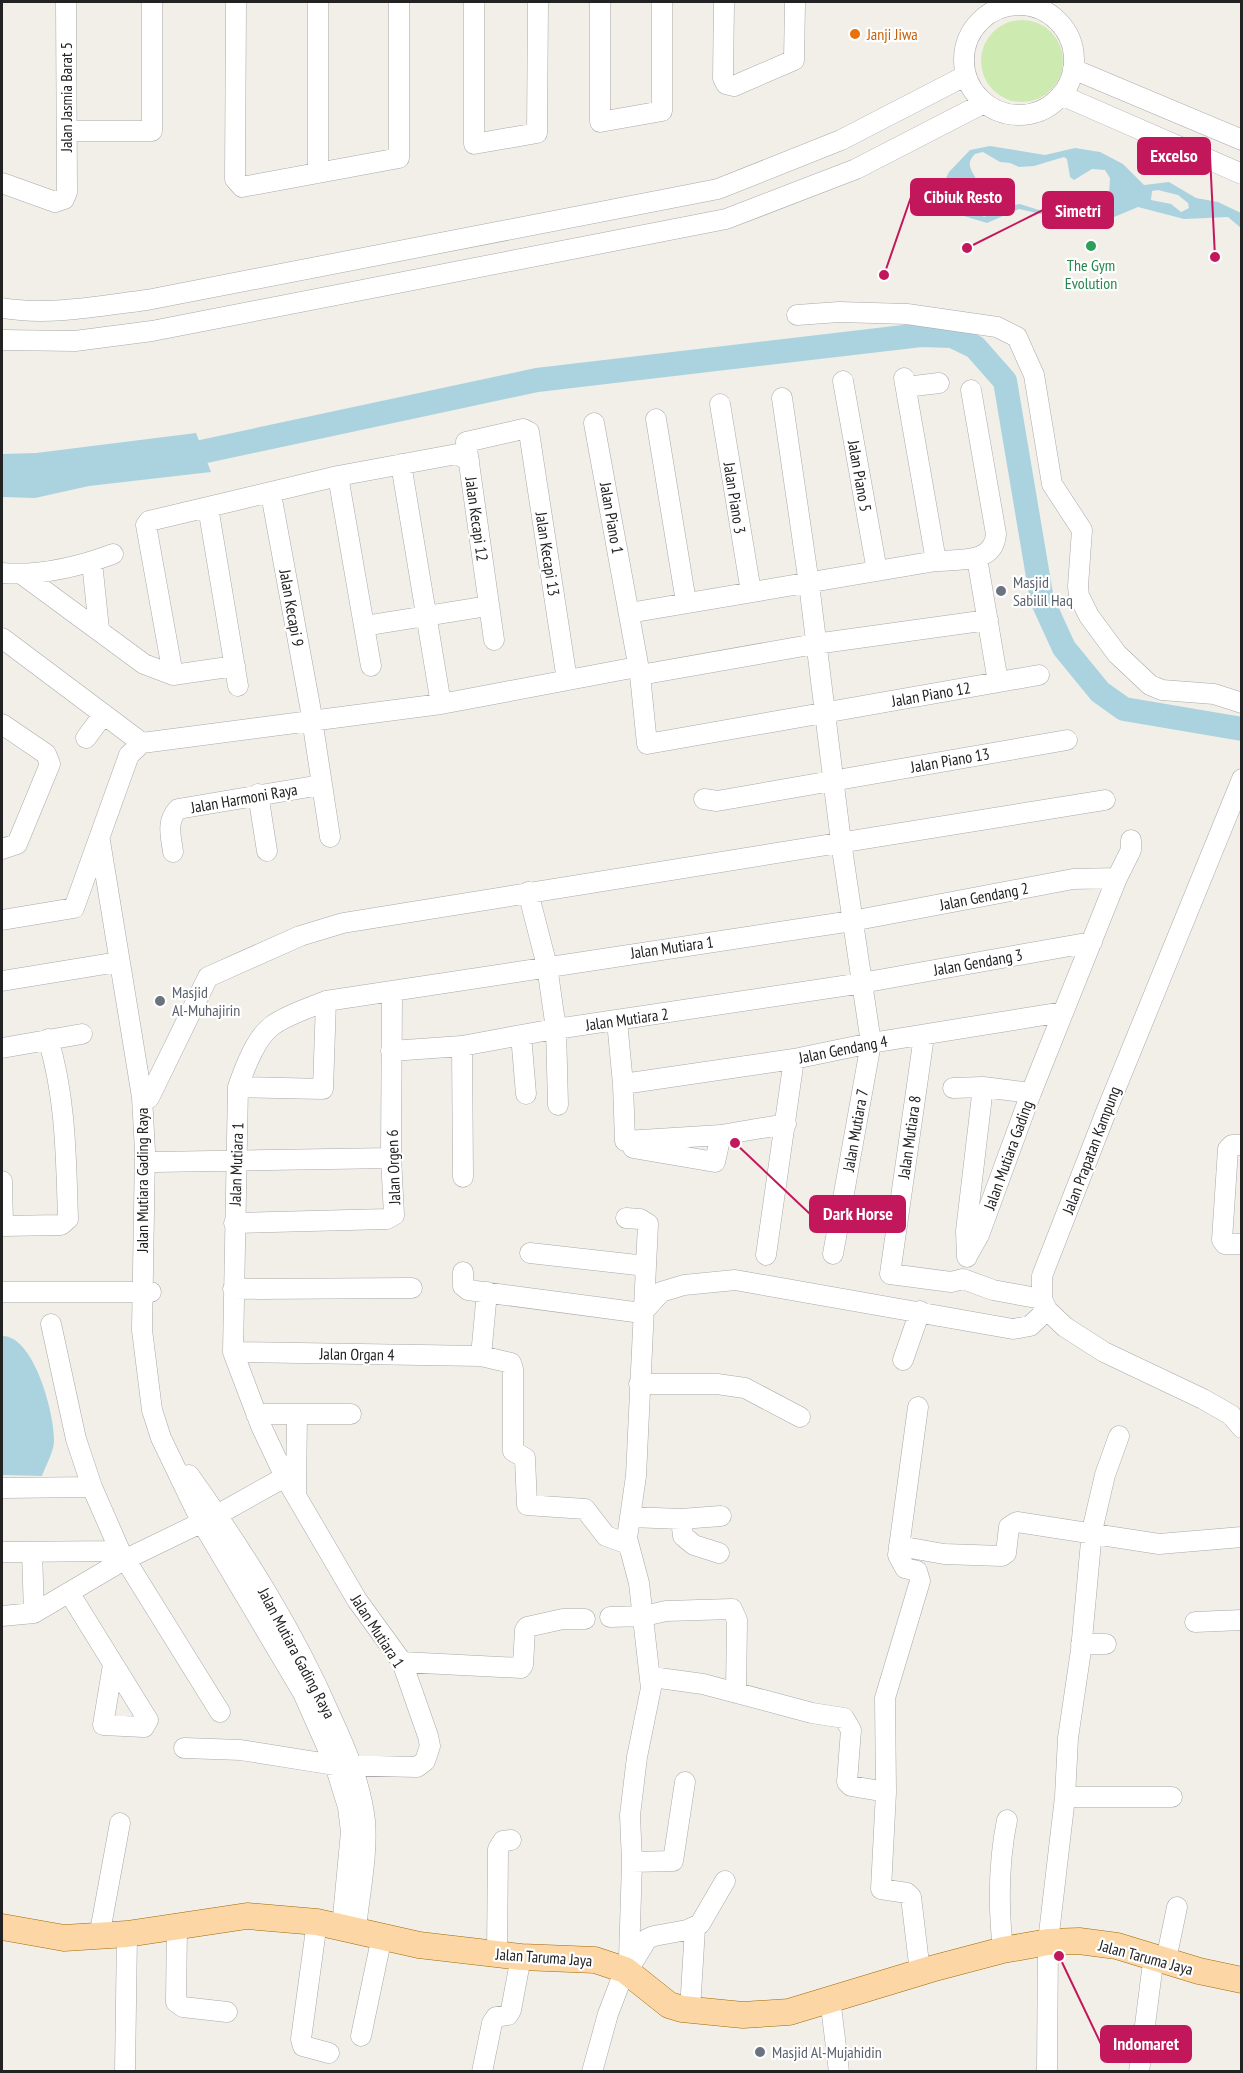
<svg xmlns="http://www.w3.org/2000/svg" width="1243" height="2073" font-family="'PT Sans Narrow',sans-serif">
	<rect width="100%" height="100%" fill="#f2efe9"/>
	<path fill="#cdebb0" d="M981 61a41 41 0 1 1 82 0a41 41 0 1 1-82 0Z"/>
	<path fill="#aad3df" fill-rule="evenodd" d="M990 146 1045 155 1075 148 1100 152 1123 164 1144 185 1169 182 1196 198 1218 202 1241 213V228L1228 217 1184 219 1138 207 1107 220 1072 210 1050 216 1019 209 987 223 957 214 946 199 945 180 949 172 970 150ZM983 152 1000 162 1010 163 1019 167 1034 166 1064 157 1067 159 1070 177 1074 180 1092 169 1105 170 1110 178 1108 212 1099 214 1077 206 1042 211 1020 204 1002 207 984 217C976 211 981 202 981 194 982 178 960 168 975 154ZM1158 190 1178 195 1188 203 1189 208 1181 212 1171 204 1151 200 1152 191Z
		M196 433 211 472 89 486 35 498 2 497V454L36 453Z
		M2 1336C34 1335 55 1415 54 1441 54 1451 46 1465 42 1476L2 1475Z"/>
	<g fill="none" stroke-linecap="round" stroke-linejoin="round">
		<path stroke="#aad3df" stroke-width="24" d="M173 458 537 380 921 335 952 336 975 347 1005 381 1042 600 1064 648 1100 692 1124 709 1242 729"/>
		<defs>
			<path id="minor" d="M236 2 235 179 242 187 399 158V2
				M318 2V173
				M474 2V144L537 133 538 2
				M600 2V122L662 111V2
				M724 2 723 78 726 84 734 86 794 60 795 2
				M964 60a55 55 0 1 1 110 0a55 55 0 1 1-110 0Z
				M1073 69 1242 140
				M1061 95 1242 174
				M67 131H152V2
				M2 183 55 202 64 199 67 192 66 2
				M2 308C50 316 99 306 147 300L718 189 841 140 965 76
				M797 315 839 312 907 314 997 327 1017 337 1034 375 1052 484 1082 530 1078 586 1079 596 1089 616 1117 654 1150 685 1162 690 1214 694 1242 703
				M2 340 75 341 152 331 726 219 856 169 984 103
				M904 378 936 561
				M843 381 877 571
				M906 387 939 383
				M782 398 809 584 841 842 871 1043 833 1254
				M720 404 751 592
				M656 419 686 602
				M594 423 640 675 647 744 1039 675
				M401 464 441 704
				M338 476 457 454 469 461
				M271 494 310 706 330 837
				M208 507 338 476 364 626 488 606
				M977 558 998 682
				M92 562 99 629
				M2 573C38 576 78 567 113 554
				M23 575 144 664 173 675 146 525 149 521 208 507 238 686
				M629 613 936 561C959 559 994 564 996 534L971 390
				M364 626 371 666
				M2 638 142 743
				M494 640 466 442 523 429 529 432 567 680
				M173 675 235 666
				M640 675 815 644 988 620
				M2 724 46 754 50 764 17 844 2 849
				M86 738 103 715
				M1242 779 1106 1112 1042 1276V1299L1047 1310 1065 1327 1104 1352 1203 1399 1231 1415 1242 1428
				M258 794 267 851
				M704 799 717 801 1067 740
				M100 841 142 1097 145 1151 142 1330 152 1410 161 1438 201 1521 303 1693 335 1765 348 1807 351 1832 342 1927
				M173 852C171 836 166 822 178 809L321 785
				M528 892 547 966 556 1029 558 1105
				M2 920 74 908 129 755 142 743 441 704 637 667
				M2 981 118 962
				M617 1021 623 1084 625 1141
				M521 1035 526 1094
				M924 1036 890 1274 951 1282 963 1279 993 1290 1042 1299
				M462 1046 463 1177
				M2 1048 82 1034
				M391 1051 462 1046 549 1030 856 984 1092 942
				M623 1084 794 1059 871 1043 1063 1012
				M238 1087 323 1089 326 1001
				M953 1088 983 1087 1031 1093 979 1235 967 1256
				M1031 1093 1117 878 1131 850V840
				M149 1098 208 977 300 936 343 923 1105 800
				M625 1141 721 1135 786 1124
				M1242 1145H1232L1228 1149 1222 1240 1225 1244H1242
				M633 1148 715 1162 721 1135
				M155 1162 391 1158
				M2 1181 3 1226
				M626 1218 640 1219 648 1224 646 1266
				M234 1223 387 1219 394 1215 391 1158 392 992
				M2 1226 61 1225 68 1219C66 1159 66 1097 48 1039
				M530 1253 646 1266 636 1476 627 1538 639 1583 651 1688 637 1757 630 1815 632 1862 629 1959 608 2014 592 2072
				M766 1255 794 1059
				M967 1257 966 1231 983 1087
				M463 1272V1286L468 1290 642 1313 661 1292 684 1285 735 1280 1013 1329 1030 1326 1047 1310
				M233 1289 412 1288
				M2 1292H151
				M51 1324 76 1439 92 1487 120 1551 220 1712
				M233 1352 481 1356 511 1363 513 1369V1451L525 1458 527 1505 585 1509 606 1536 628 1544
				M481 1356 487 1292
				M903 1360 920 1311
				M639 1384H717L745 1388 800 1417
				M918 1407 898 1555 905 1568 917 1571 920 1581 885 1698 886 1792 881 1889 907 1893 911 1897 920 1972
				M256 1414H351
				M189 1475C243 1551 294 1631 331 1717 346 1749 361 1785 365 1821 368 1855 359 1895 356 1929
				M2 1488 92 1487
				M296 1492 297 1414
				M631 1517 681 1519 721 1516
				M681 1519 683 1536 694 1545 719 1553
				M899 1546 944 1554 1002 1556 1006 1553 1009 1527 1017 1522 1159 1544 1242 1537
				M2 1552 120 1551
				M32 1552 34 1613
				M70 1594 148 1720 144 1727 103 1725 113 1665
				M2 1616 34 1613 124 1560 217 1515 285 1477
				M610 1617 644 1616 666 1611 732 1609 737 1620 736 1693
				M1195 1622 1242 1620
				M1081 1644H1106
				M402 1662 521 1668 523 1665 525 1630 527 1627 563 1619H585
				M652 1677 703 1684 812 1713 844 1718 851 1730 847 1782 851 1786 886 1792
				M184 1748 241 1750 335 1765 417 1767 425 1761 430 1746 428 1736 402 1662 357 1600 285 1477 261 1426 233 1352 238 1087C245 1067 256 1037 273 1025 289 1014 309 1008 326 1001L852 921 1073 879 1117 878
				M1065 1797H1172
				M632 1862 673 1861 685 1782
				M317 1922 301 2039 303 2046 329 2053
				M177 1926 176 2002 183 2007 227 2012
				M99 1937 120 1823
				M1003 1950C998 1905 998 1864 1007 1820
				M497 1954 498 1849 503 1841 511 1840
				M1166 1960 1177 1907
				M630 1967 647 1939 654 1936 687 1930 700 1924 725 1881
				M830 1998 839 2072
				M690 2010 695 1928
				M361 2036 382 1936
				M125 2072 127 1934
				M482 2072 492 2023 496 2017 508 2015 511 2010 521 1957
				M1047 2072 1048 1942 1065 1797 1068 1738 1081 1650 1092 1531 1105 1475 1119 1436
				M1139 2072 1154 1955"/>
			<path id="major" d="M2 1927 64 1938 127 1934 247 1916 317 1922 419 1945 521 1957 595 1960 625 1970 669 2005 682 2009 743 2015 789 2012 931 1969 1003 1950 1048 1942 1079 1941 1117 1946 1199 1971 1242 1980"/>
		</defs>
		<use href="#minor" stroke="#a9a9a9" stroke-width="21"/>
		<use href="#major" stroke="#a06b00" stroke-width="27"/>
		<use href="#minor" stroke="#fff" stroke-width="20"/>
		<use href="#major" stroke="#fcd6a4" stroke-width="26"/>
	</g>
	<circle fill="#e8710a" stroke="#fff" stroke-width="2" cx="855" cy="34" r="6"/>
	<circle fill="#2e9e5b" stroke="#fff" stroke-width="2" cx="1091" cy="246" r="6"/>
	<g fill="#6b7280" stroke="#fff" stroke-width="2">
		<circle cx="1001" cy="591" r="6"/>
		<circle cx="160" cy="1001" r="6"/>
		<circle cx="760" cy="2052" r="6"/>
	</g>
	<g text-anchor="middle" stroke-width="4.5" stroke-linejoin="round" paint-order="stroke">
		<g font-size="16" fill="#c56008" stroke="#fff" text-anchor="start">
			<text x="867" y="40">Janji Jiwa</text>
		</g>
		<g font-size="16" fill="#222" stroke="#fff">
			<text transform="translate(66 97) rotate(-90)" y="6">Jalan Jasmia Barat 5</text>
			<text transform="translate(860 476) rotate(80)" y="6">Jalan Piano 5</text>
			<text transform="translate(735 498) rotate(81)" y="6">Jalan Piano 3</text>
			<text transform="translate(612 518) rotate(80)" y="6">Jalan Piano 1</text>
			<text transform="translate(477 519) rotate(82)" y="6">Jalan Kecapi 12</text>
			<text transform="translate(548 554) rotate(81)" y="6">Jalan Kecapi 13</text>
			<text transform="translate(292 608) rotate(80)" y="6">Jalan Kecapi 9</text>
			<text transform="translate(931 694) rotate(-10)" y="6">Jalan Piano 12</text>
			<text transform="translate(950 760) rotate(-10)" y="6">Jalan Piano 13</text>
			<text transform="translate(244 798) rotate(-10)" y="6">Jalan Harmoni Raya</text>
			<text transform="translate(984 896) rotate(-11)" y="6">Jalan Gendang 2</text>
			<text transform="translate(672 947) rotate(-8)" y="6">Jalan Mutiara 1</text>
			<text transform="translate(978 962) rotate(-10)" y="6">Jalan Gendang 3</text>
			<text transform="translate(627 1019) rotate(-8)" y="6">Jalan Mutiara 2</text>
			<text transform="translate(843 1049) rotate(-11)" y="6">Jalan Gendang 4</text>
			<text transform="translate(855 1130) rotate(-80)" y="6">Jalan Mutiara 7</text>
			<text transform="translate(909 1137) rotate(-82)" y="6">Jalan Mutiara 8</text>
			<text transform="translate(1091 1150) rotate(-69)" y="6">Jalan Prapatan Kampung</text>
			<text transform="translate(1008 1155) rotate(-70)" y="6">Jalan Mutiara Gading</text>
			<text transform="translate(236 1164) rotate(-88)" y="6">Jalan Mutiara 1</text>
			<text transform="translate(393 1167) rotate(-92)" y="6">Jalan Orgen 6</text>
			<text transform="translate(142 1180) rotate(-90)" y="6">Jalan Mutiara Gading Raya</text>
			<text transform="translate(357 1354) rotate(1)" y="6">Jalan Organ 4</text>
			<text transform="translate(378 1631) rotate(57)" y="6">Jalan Mutiara 1</text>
			<text transform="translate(297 1653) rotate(62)" y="6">Jalan Mutiara Gading Raya</text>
			<text transform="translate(544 1957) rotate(4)" y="6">Jalan Taruma Jaya</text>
			<text transform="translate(1146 1957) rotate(15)" y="6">Jalan Taruma Jaya</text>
		</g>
		<g font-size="16" fill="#27864d" stroke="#fff">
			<text x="1091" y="271">The Gym<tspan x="1091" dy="18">Evolution</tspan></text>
		</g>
		<g font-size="16" fill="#5b616d" stroke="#fff" text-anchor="start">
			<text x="1013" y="588">Masjid<tspan x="1013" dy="18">Sabilil Haq</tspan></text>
			<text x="172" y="998">Masjid<tspan x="172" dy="18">Al-Muhajirin</tspan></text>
			<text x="772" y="2058">Masjid Al-Mujahidin</text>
		</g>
	</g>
	<path fill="none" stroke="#c2185b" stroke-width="2" d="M1215 257L1210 156M884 275L911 197M967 248L1043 210M735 1143L810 1214M1059 1956L1101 2044"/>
	<g fill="#c2185b" stroke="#fff" stroke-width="2">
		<circle cx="1215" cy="257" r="6"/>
		<circle cx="884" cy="275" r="6"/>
		<circle cx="967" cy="248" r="6"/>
		<circle cx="735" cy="1143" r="6"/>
		<circle cx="1059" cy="1956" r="6"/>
	</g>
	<g fill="#c2185b" stroke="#c2185b" stroke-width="2">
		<rect x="1138" y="138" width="72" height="36" rx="6"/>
		<rect x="911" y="179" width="103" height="36" rx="6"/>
		<rect x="1043" y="192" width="70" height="36" rx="6"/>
		<rect x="810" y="1196" width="95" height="36" rx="6"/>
		<rect x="1101" y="2026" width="90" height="36" rx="6"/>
	</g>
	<g font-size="18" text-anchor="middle" font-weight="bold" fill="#fff">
		<text x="1174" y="162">Excelso</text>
		<text x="963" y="203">Cibiuk Resto</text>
		<text x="1078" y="217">Simetri</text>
		<text x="858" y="1220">Dark Horse</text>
		<text x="1146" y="2050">Indomaret</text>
	</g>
	<rect width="1243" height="2073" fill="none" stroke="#222222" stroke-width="6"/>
</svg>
